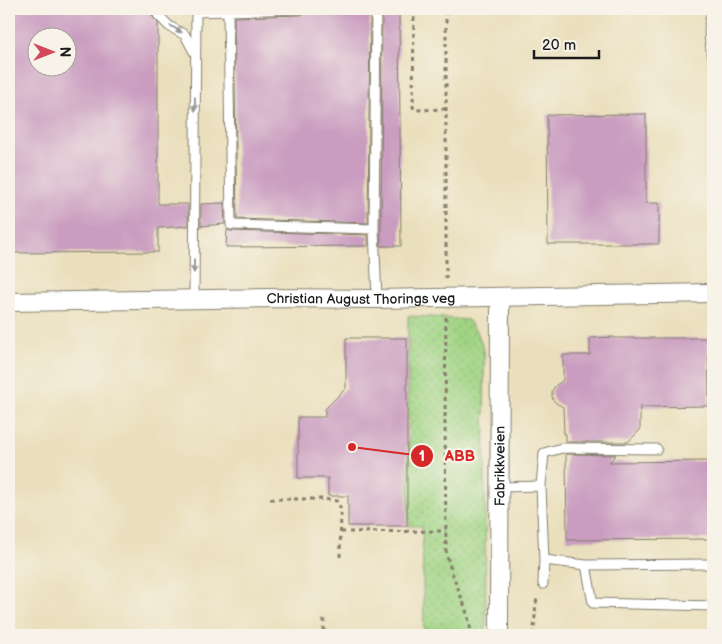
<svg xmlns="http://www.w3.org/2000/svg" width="722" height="644" font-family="'Balsamiq Sans',sans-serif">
	<defs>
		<pattern id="park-dots" width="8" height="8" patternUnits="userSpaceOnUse" patternTransform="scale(1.25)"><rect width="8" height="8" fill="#a0d484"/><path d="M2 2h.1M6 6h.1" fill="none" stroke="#89b571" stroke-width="1.8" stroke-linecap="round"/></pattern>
	</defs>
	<rect width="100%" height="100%" fill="#f7f3e8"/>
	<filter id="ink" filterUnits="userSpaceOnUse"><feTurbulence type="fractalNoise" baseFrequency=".02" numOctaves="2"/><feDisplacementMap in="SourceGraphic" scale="10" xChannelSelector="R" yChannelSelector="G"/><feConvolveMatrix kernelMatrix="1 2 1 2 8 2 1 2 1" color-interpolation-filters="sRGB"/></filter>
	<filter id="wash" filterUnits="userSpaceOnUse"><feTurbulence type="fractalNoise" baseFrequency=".0096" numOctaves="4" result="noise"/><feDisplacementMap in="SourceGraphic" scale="20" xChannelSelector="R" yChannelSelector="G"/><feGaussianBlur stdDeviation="1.12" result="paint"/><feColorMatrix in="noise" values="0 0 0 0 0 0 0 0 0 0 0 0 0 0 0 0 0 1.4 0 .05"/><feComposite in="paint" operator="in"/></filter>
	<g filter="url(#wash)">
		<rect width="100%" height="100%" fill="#eadfbc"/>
		<path fill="url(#park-dots)" stroke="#5e7850" d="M408 316 431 317 468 320 478 334 484 351 486 635H424L422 526H409Z"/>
		<g id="blocks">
			<path fill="#c99cc0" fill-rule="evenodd" d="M9 9H156L152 13V16L158 23V204H188V226L158 228V252L9 253ZM38 38H68V68H38Z
				M307 9H370L368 223 237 219 234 17 301 15 306 12Z
				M382 9H399L401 246H381Z
				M646 114V203H659V244H548L547 115Z
				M224 203 225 224 201 226V204Z
				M227 230 231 231 368 235V246L226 247Z
				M614 337V338H708L709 406 640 407V430L628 442H566V434H564L563 407 556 403 553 400 552 396V391L555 386 563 380V355H590V338Z
				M346 338H407V526H348V496H328V478H298V417H325V409L346 388Z
				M566 454 616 455 609 462 713 461V539L567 540Z"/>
		</g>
	</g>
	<g filter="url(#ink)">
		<use href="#blocks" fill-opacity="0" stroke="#837e6c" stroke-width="1"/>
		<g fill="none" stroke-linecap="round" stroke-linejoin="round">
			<defs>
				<path id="lane" d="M165 9 158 15 169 26 185 35 194 52
					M376 9 374 229 377 299
					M713 10C707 22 709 45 713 57
					M228 11 231 225 374 229
					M196 12 301 9
					M194 299 196 9
					M541 486 544 560 586 565 593 603 713 606
					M499 487 541 486 544 453 562 448 657 449
					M586 565 713 564
					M543 584 544 560"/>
				<g id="street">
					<path id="s1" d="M9 302 271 298 377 299 713 293"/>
					<path id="s2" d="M499 635 500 297"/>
				</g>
			</defs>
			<use href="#lane" stroke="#837e6c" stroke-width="11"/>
			<use href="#street" stroke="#837e6c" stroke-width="20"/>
			<path stroke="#837e6c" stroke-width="3" stroke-dasharray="4 4" stroke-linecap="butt" d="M414 9 413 107 415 110 445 109
				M446 279V9
				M446 317 445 420 446 550C451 580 469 605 471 635
				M270 499H324L337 501 341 509 340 559
				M341 532 446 531
				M324 619V635
				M532 635C537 622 533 609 538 596"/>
			<use href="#lane" stroke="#fff" stroke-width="9"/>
			<use href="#street" stroke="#fff" stroke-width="18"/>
		</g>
		<defs><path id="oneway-solid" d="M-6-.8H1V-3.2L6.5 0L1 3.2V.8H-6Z" transform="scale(1.25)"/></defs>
		<g fill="#999">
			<use href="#oneway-solid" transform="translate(176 29) rotate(32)"/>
			<use href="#oneway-solid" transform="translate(195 104) rotate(90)"/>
			<use href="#oneway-solid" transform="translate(194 266) rotate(90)"/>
		</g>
	</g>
	<g text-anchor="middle" stroke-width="4.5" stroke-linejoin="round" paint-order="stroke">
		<g font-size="14" fill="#1c1c1c" stroke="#f7f3e8">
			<text dy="5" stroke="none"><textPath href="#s1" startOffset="352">Christian August Thorings veg</textPath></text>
			<text dy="5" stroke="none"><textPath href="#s2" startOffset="169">Fabrikkveien</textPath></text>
		</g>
	</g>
	<path fill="none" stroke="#d62828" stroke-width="2" d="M352 447L422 456"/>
	<g fill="#d62828" stroke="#f7f3e8" stroke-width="2">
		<circle cx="352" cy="447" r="5"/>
		<circle cx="422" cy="456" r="12"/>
	</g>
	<g font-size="15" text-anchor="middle" font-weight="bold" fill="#fff">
		<text x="422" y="461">1</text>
	</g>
	<g font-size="15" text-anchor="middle" font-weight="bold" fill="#d62828" stroke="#f7f3e8" stroke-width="4.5" stroke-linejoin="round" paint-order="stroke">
		<text x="460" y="461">ABB</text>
	</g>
	<rect width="722" height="644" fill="none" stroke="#f7f3e8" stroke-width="30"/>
	<g transform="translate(52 52) rotate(90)"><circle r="24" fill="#f7f3e8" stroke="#9f9d96"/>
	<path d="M0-4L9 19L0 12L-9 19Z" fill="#d1495b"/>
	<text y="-8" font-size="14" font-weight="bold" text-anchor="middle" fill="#1c1c1c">N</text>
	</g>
	<path d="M534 50v8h65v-8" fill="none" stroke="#1c1c1c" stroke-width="2.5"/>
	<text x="542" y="50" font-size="15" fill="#1c1c1c" stroke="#f7f3e8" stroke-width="4" paint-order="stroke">20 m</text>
</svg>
